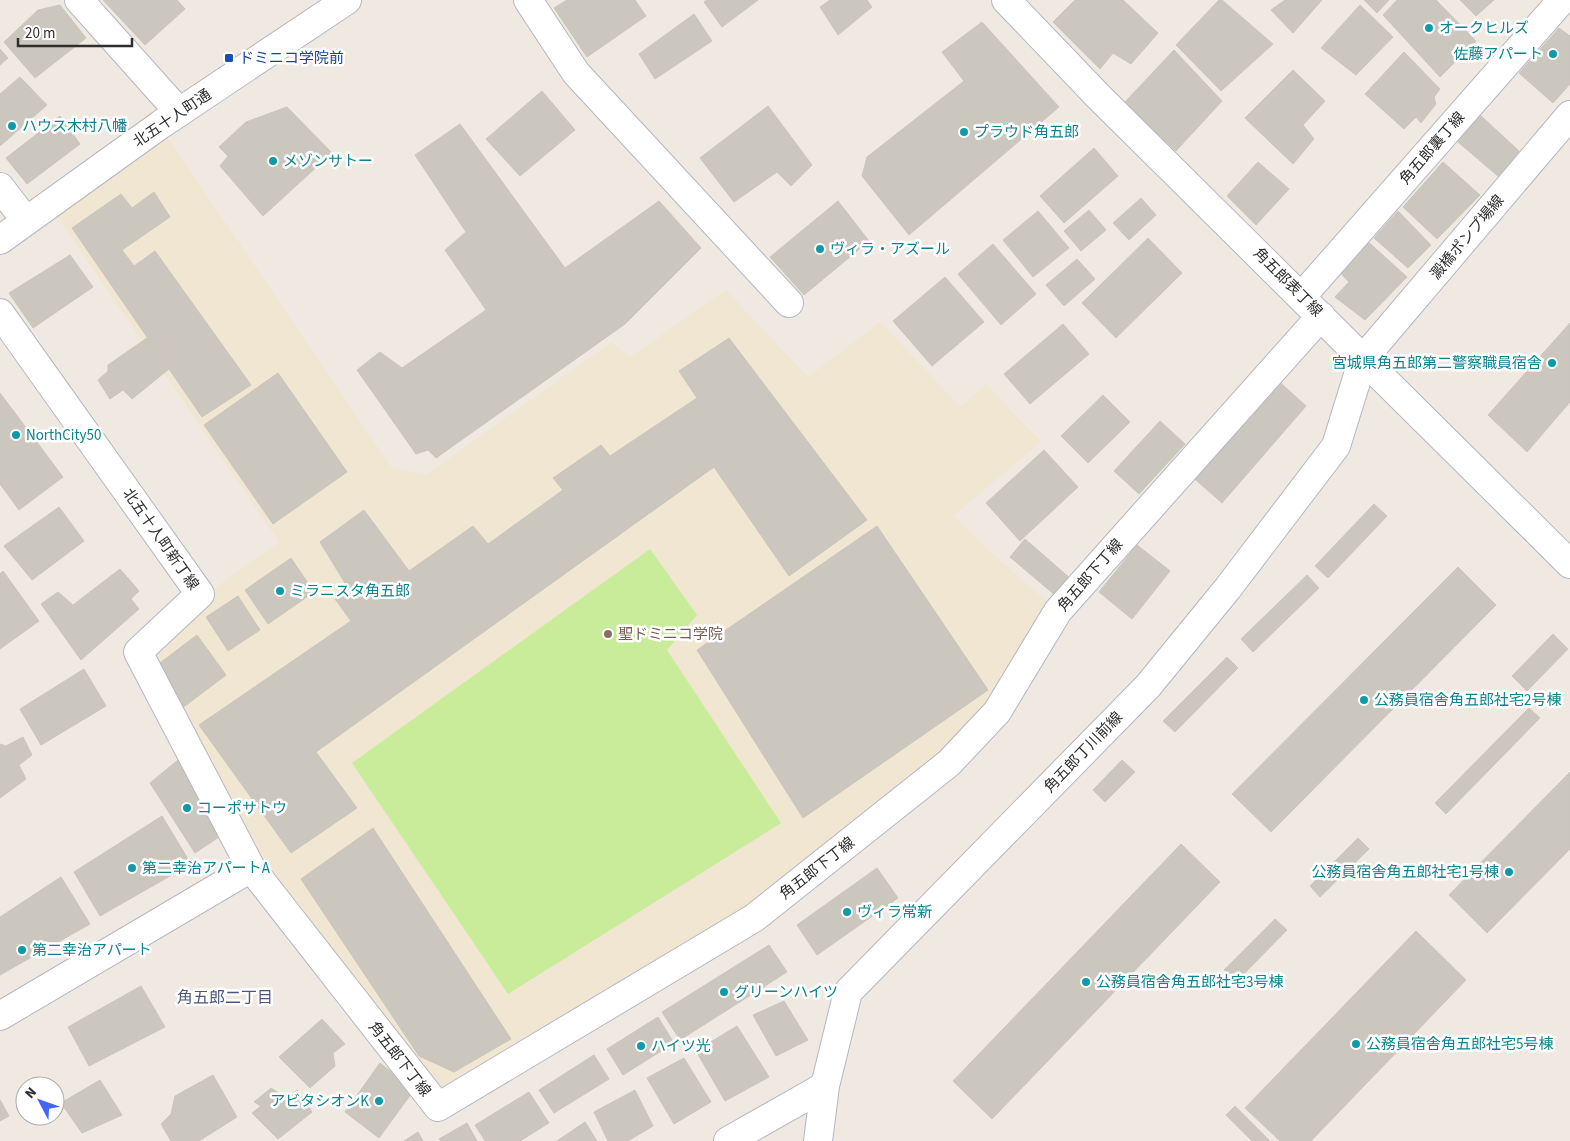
<svg xmlns="http://www.w3.org/2000/svg" width="1570" height="1141" font-family="'Source Sans 3','Noto Sans JP',sans-serif">
	<rect width="100%" height="100%" fill="#efe9e1"/>
	<path fill="#f0e6d1" d="M168 138 392 468 426 475 611 342 630 357 726 290 808 377 880 322 961 407 986 384 1041 442 953 516 996 557 1058 611 997 712 754 918 438 1107 281 892 145 685 146 657 191 605 279 542 55 213Z"/>
	<path fill="#c9ec9a" d="M650 549 697 615 667 650 781 823 508 994 352 763Z"/>
	<path fill="#cbc7bf" stroke="#cbc5ba" d="M103 0H177L185 9 145 45Z
		M567 0H635L646 16 587 57 554 8Z
		M707 0H758L722 27 704 2Z
		M830 0H867L872 7 838 35 820 7Z
		M1075 0H1123L1158 33 1131 64 1113 53 1100 69 1053 22Z
		M1219 0H1222L1273 44 1221 91 1176 45Z
		M1285 0H1322L1293 33 1271 10Z
		M1364 0H1389L1377 13Z
		M1397 0H1436L1476 41 1440 77 1383 15Z
		M1460 0H1494L1476 16Z
		M60 5 86 38 35 78 4 42 38 10Z
		M1360 5 1393 37 1356 75 1321 48Z
		M694 14 712 41 655 79 639 54Z
		M982 22 1059 107 909 235 862 176 867 157 964 81 942 52Z
		M1559 28 1570 36V84L1553 103 1519 73Z
		M0 49 8 58 0 65Z
		M1174 50 1222 101 1176 151 1124 103Z
		M1404 52 1440 89 1434 97 1436 104 1421 123 1416 117 1404 129 1365 94Z
		M1293 70 1325 101 1303 125 1314 139 1293 164 1245 118Z
		M20 77 47 105 0 146V94Z
		M542 91 575 130 520 176 486 139Z
		M768 106 812 165 791 186 777 172 734 202 700 158Z
		M287 107 332 153 263 216 220 166 228 156 219 147 246 122Z
		M1479 114 1519 151 1499 177 1458 142Z
		M60 116 80 144 27 184 6 158Z
		M460 124 565 268 659 201 701 248 625 324 436 458 428 450 416 454 357 370 380 352 402 368 486 310 445 250 466 232 415 155Z
		M1094 148 1118 176 1064 223 1040 196Z
		M1258 162 1289 189 1256 225 1227 196Z
		M1443 162 1480 195 1437 239 1403 207Z
		M154 192 170 217 122 250 134 266 155 251 251 385 202 417 72 228 121 194 132 208Z
		M1141 198 1156 215 1129 240 1113 223Z
		M838 201 869 241 804 295 770 257Z
		M1089 210 1106 230 1081 251 1064 231Z
		M1038 211 1069 248 1033 277 1003 240Z
		M1398 211 1431 245 1408 268 1374 238Z
		M1148 238 1182 273 1116 338 1082 303Z
		M1365 239 1407 277 1365 320 1335 297 1349 282 1338 270Z
		M993 244 1036 294 1001 325 958 274Z
		M70 255 93 287 33 328 9 293Z
		M1077 259 1095 279 1064 306 1046 285Z
		M945 277 984 322 932 366 893 321Z
		M1570 323V402L1527 452 1488 415Z
		M1063 324 1089 354 1030 404 1004 374Z
		M160 329 174 347 169 354 175 364 132 399 123 390 110 399 98 380 108 371V365Z
		M729 338 867 520 789 576 714 467 316 752 357 808 291 853 199 725 351 621 335 599 351 593 320 542 364 510 409 571 473 526 488 544 563 490 553 478 601 445 610 456 697 398 679 371Z
		M278 373 347 472 273 524 204 425Z
		M1273 376 1306 406 1222 503 1188 473Z
		M0 393 63 477 19 510 0 484Z
		M1103 395 1130 422 1088 463 1061 436Z
		M1160 421 1185 444 1139 494 1114 471Z
		M1044 450 1078 487 1020 541 986 503Z
		M1374 504 1387 516 1328 578 1315 566Z
		M59 507 84 541 32 580 4 546Z
		M877 526 988 690 803 818 697 650Z
		M1025 539 1071 579 1056 596 1010 557Z
		M1137 545 1170 571 1132 619 1099 592Z
		M291 558 314 592 268 624 245 590Z
		M1458 567 1496 605 1271 832 1232 794Z
		M120 569 139 591 131 599 139 609 81 660 41 604 58 592 73 605Z
		M3 571 39 621 0 649V574Z
		M1307 575 1319 588 1253 652 1241 639Z
		M238 596 260 630 228 651 206 617Z
		M1553 634 1568 649 1527 691 1512 676Z
		M197 635 226 675 177 712 148 672Z
		M1227 657 1238 668 1175 732 1163 721Z
		M84 669 106 706 41 745 20 709Z
		M1529 708 1540 718 1446 814 1435 803Z
		M23 737 32 755 19 765 26 779 0 798V744L6 746Z
		M178 760 225 833 195 853 150 783Z
		M1122 760 1135 772 1105 802 1093 790Z
		M1570 772V849L1487 933 1449 895Z
		M162 816 191 864 100 916 74 872Z
		M373 828 511 1039 454 1072 419 1056 301 879Z
		M1358 838 1369 849 1320 897 1310 886Z
		M1181 844 1220 882 992 1119 953 1081Z
		M877 868 898 898 817 955 797 925Z
		M61 877 90 924 0 975V917Z
		M1275 919 1287 930 1236 982 1224 970Z
		M1416 931 1466 980 1311 1141H1280L1245 1108Z
		M769 945 787 972 680 1040 662 1012Z
		M141 986 165 1027 89 1066 68 1027Z
		M784 1001 808 1040 776 1056 753 1015Z
		M658 1017 674 1043 623 1075 607 1049Z
		M322 1019 345 1044 333 1053 335 1066 310 1088 279 1057Z
		M737 1026 769 1077 725 1101 696 1051Z
		M594 1055 609 1079 554 1113 539 1090Z
		M684 1058 711 1102 674 1124 647 1078Z
		M380 1063 414 1090 379 1138 345 1112Z
		M213 1075 237 1117 199 1141H171L161 1124 171 1114 175 1096Z
		M100 1080 122 1115 82 1133 61 1103Z
		M271 1088 288 1099 297 1090 312 1112 278 1139 252 1113 261 1106 254 1102Z
		M635 1090 653 1126 628 1141H608L594 1112Z
		M529 1092 549 1123 520 1141H485L475 1125Z
		M0 1100 9 1116 0 1121Z
		M1235 1106 1270 1141H1252L1226 1115Z
		M585 1122 597 1141H557Z
		M467 1123 477 1141H441L439 1139Z
		M418 1132 423 1141H404Z"/>
	<g fill="none" stroke-linecap="round" stroke-linejoin="round">
		<defs>
			<path id="minor" d="M79 0 179 112
				M528 0 576 73 789 303
				M1006 0 1098 96 1570 564
				M0 187 26 221
				M0 240 160 125 347 0
				M1302 296 1562 0
				M0 313 200 594 138 652 251 868 438 1107 754 918 949 763 997 712 1058 611 1321 316
				M0 1016 251 868
				M728 1141 825 1086
				M818 1141 825 1086 848 992 1148 686 1228 588 1336 446 1363 359 1570 115"/>
		</defs>
		<use href="#minor" stroke="#b4b7c1" stroke-width="30"/>
		<use href="#minor" stroke="#fff" stroke-width="28"/>
	</g>
	<g fill="#0f9aa8" stroke="#fff" stroke-width="2">
		<circle cx="1429" cy="28" r="5"/>
		<circle cx="1553" cy="54" r="5"/>
		<circle cx="12" cy="126" r="5"/>
		<circle cx="964" cy="132" r="5"/>
		<circle cx="273" cy="161" r="5"/>
		<circle cx="820" cy="249" r="5"/>
		<circle cx="1552" cy="363" r="5"/>
		<circle cx="16" cy="435" r="5"/>
		<circle cx="280" cy="591" r="5"/>
		<circle cx="1364" cy="700" r="5"/>
		<circle cx="187" cy="808" r="5"/>
		<circle cx="132" cy="868" r="5"/>
		<circle cx="1509" cy="872" r="5"/>
		<circle cx="847" cy="912" r="5"/>
		<circle cx="22" cy="950" r="5"/>
		<circle cx="1086" cy="982" r="5"/>
		<circle cx="724" cy="992" r="5"/>
		<circle cx="1356" cy="1044" r="5"/>
		<circle cx="641" cy="1046" r="5"/>
		<circle cx="379" cy="1101" r="5"/>
	</g>
	<rect fill="#1a4fb4" stroke="#fff" stroke-width="2" x="224" y="53" width="10" height="10" rx="2.5"/>
	<circle fill="#8d6e63" stroke="#fff" stroke-width="2" cx="608" cy="634" r="5"/>
	<g text-anchor="middle" stroke-width="5" stroke-linejoin="round" paint-order="stroke">
		<g font-size="15" fill="#0d838f" stroke="#fff" text-anchor="start">
			<text x="1439" y="33">オークヒルズ</text>
			<text x="1543" y="59" text-anchor="end">佐藤アパート</text>
			<text x="22" y="131">ハウス木村八幡</text>
			<text x="974" y="137">プラウド角五郎</text>
			<text x="283" y="166">メゾンサトー</text>
			<text x="830" y="254">ヴィラ・アズール</text>
			<text x="1542" y="368" text-anchor="end">宮城県角五郎第二警察職員宿舎</text>
			<text x="26" y="440">NorthCity50</text>
			<text x="290" y="596">ミラニスタ角五郎</text>
			<text x="1374" y="705">公務員宿舎角五郎社宅2号棟</text>
			<text x="197" y="813">コーポサトウ</text>
			<text x="142" y="873">第二幸治アパートA</text>
			<text x="1499" y="877" text-anchor="end">公務員宿舎角五郎社宅1号棟</text>
			<text x="857" y="917">ヴィラ常新</text>
			<text x="32" y="955">第二幸治アパート</text>
			<text x="1096" y="987">公務員宿舎角五郎社宅3号棟</text>
			<text x="734" y="997">グリーンハイツ</text>
			<text x="1366" y="1049">公務員宿舎角五郎社宅5号棟</text>
			<text x="651" y="1051">ハイツ光</text>
			<text x="369" y="1106" text-anchor="end">アビタシオンK</text>
		</g>
		<g font-size="15" fill="#164399" stroke="#fff" text-anchor="start">
			<text x="239" y="63">ドミニコ学院前</text>
		</g>
		<g font-size="15" fill="#2e2e2e" stroke="#fff">
			<text transform="translate(172 118) rotate(-34)" y="5">北五十人町通</text>
			<text transform="translate(1432 148) rotate(-49)" y="5">角五郎裏丁線</text>
			<text transform="translate(1467 237) rotate(-50)" y="5">澱橋ポンプ場線</text>
			<text transform="translate(1288 282) rotate(45)" y="5">角五郎表丁線</text>
			<text transform="translate(161 539) rotate(55)" y="5">北五十人町新丁線</text>
			<text transform="translate(1090 575) rotate(-49)" y="5">角五郎下丁線</text>
			<text transform="translate(1083 752) rotate(-46)" y="5">角五郎丁川前線</text>
			<text transform="translate(817 868) rotate(-38)" y="5">角五郎下丁線</text>
			<text transform="translate(400 1059) rotate(52)" y="5">角五郎下丁線</text>
		</g>
		<g font-size="15" fill="#785e54" stroke="#fff" text-anchor="start">
			<text x="618" y="639">聖ドミニコ学院</text>
		</g>
		<g font-size="16" fill="#4d5680" stroke="#fff">
			<text x="225" y="1003">角五郎二丁目</text>
		</g>
	</g>
	<g transform="translate(40 1101) rotate(311)"><circle r="24" fill="#ffffff" stroke="#ababab"/>
	<path d="M0-4L9 19L0 12L-9 19Z" fill="#4264fb"/>
	<text y="-8" font-size="14" font-weight="bold" text-anchor="middle" fill="#2e2e2e">N</text>
	</g>
	<path d="M18 38v8h114v-8" fill="none" stroke="#2e2e2e" stroke-width="2.5"/>
	<text x="25" y="38" font-size="15" fill="#2e2e2e" stroke="#ffffff" stroke-width="4" paint-order="stroke">20 m</text>
</svg>
